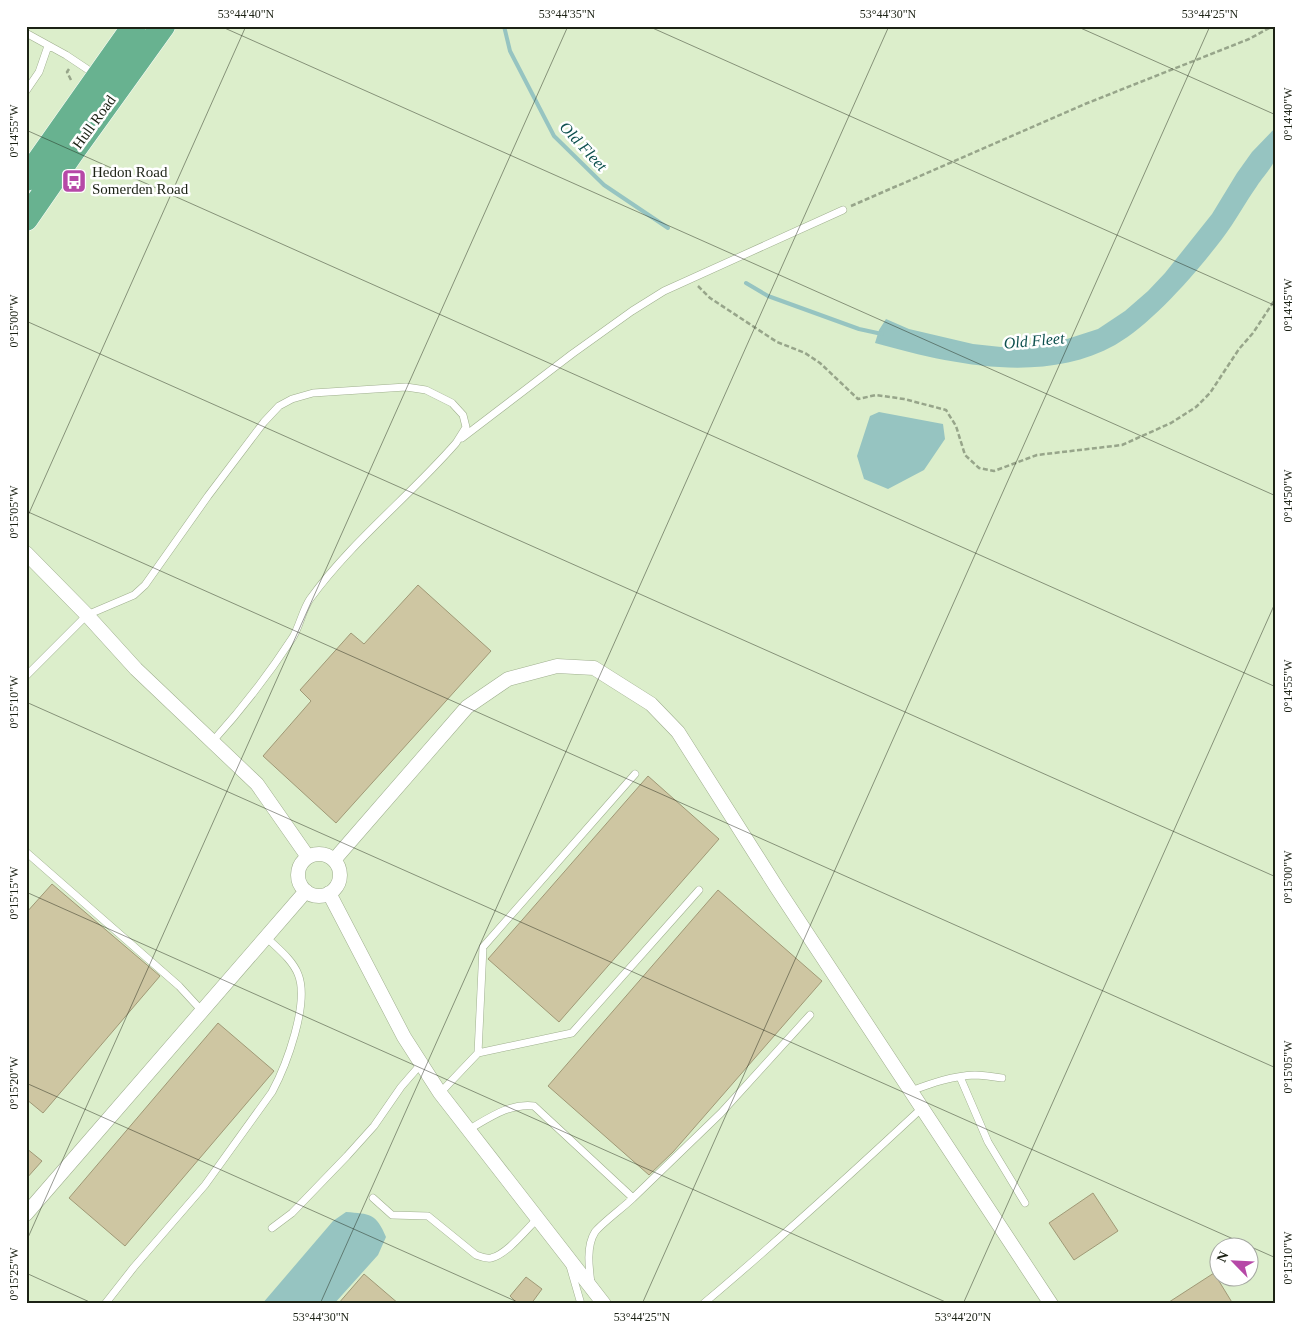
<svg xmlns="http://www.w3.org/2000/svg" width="1302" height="1330" font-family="Georgia,serif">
	<rect width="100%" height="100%" fill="#dceecb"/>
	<path fill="#96c4c1" d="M1276 127C1276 136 1278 148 1276 157 1274 165 1262 178 1257 186 1245 203 1235 222 1222 239 1196 273 1152 324 1115 345 1043 385 950 364 875 343L879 330 886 319 909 329 973 344 1001 347 1067 339 1098 329 1125 311 1148 291 1165 273 1212 214 1237 173 1252 152Z
		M879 412 943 424 945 439 924 470 888 489 864 479 857 456 870 416Z
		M346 1212C370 1214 376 1213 386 1237L378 1255 334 1304H262L333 1221Z"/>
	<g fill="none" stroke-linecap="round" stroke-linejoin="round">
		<path stroke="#96c4c1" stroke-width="4" d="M504 26 510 51 554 136 604 185 668 228
			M746 283 768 296 859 329 882 334"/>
	</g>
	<path fill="#cec6a2" stroke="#a09976" d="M418 585 491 651 336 823 263 756 311 701 300 690 351 633 364 644Z
		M648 776 719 839 559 1022 488 959Z
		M52 884 160 976 43 1113 26 1099V913Z
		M718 890 822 981 673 1152 649 1175 548 1086Z
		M218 1023 274 1071 125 1246 69 1198Z
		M26 1148 42 1161 26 1179Z
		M1093 1193 1118 1231 1074 1260 1049 1223Z
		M1214 1273 1233 1304H1166Z
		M364 1274 399 1304H338Z
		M526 1277 542 1289 531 1304H518L510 1296Z"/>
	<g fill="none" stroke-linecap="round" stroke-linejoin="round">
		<defs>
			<path id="service" d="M26 33 66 55 96 75
				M26 91 39 72 48 46
				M462 438 572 354 632 311 664 291 843 210
				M26 676 87 615 134 595 145 585 208 496 264 422 279 406 292 399 313 393 406 387 426 390 452 403 463 415 466 427 456 443C409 497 352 541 310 599 303 609 300 625 293 637 269 674 242 709 212 742
				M26 852 179 986 202 1011
				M478 1053 572 1033 699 890
				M960 1077 988 1142 1025 1203
				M911 1091C932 1083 952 1076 975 1075 984 1075 993 1077 1002 1078
				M440 1093 478 1053 483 947 635 774
				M468 1130C489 1118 509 1103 534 1106L633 1198 721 1113 810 1015
				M373 1198 392 1215 428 1216 476 1255C481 1257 485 1259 491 1258 506 1255 526 1230 537 1219
				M272 1228 292 1213 347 1156 374 1126 401 1087 421 1064
				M570 1266 581 1304
				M591 1283C589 1268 586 1246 595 1232 602 1223 624 1207 633 1198
				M105 1304 134 1267 205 1185 272 1092C286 1066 310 1003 298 974 292 959 277 948 266 937
				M703 1304C778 1241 850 1175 922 1108"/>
			<path id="minor" d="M26 553 87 615 136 669 257 784 308 857
				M298 875a21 21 0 1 1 42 0a21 21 0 1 1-42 0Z
				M334 860 467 707 508 679 557 666 594 668 651 704 678 732 777 888 1051 1304
				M329 893 404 1037 440 1093 604 1304
				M26 1214 306 891"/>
			<path id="trunk" d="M26 179 134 26
				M26 219 71 154 163 26"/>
		</defs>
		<use href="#service" stroke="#9faf8e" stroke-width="8"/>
		<use href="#minor" stroke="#9faf8e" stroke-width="15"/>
		<use href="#trunk" stroke="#fff" stroke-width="25"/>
		<path stroke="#97a58a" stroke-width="2.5" stroke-dasharray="5 2.5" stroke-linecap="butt" d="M69 69 67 72 72 82
			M851 206 1085 104 1249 39 1273 26
			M698 286 710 298 777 342 805 353 820 363 858 399 876 395 904 399 946 410 956 426 965 455 979 468 994 471 1037 455 1122 445 1171 423 1196 407 1210 393 1239 349 1253 333 1276 298"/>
		<use href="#service" stroke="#fff" stroke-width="7"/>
		<use href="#minor" stroke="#fff" stroke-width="14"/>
		<use href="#trunk" stroke="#68b290" stroke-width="24"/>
	</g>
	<path fill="none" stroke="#1c2215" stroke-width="1" stroke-opacity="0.45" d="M220 26 1276 496M648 26 1276 306M1076 26 1276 115M26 130 1276 687M26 321 1276 877M26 511 1276 1068M26 520 246 26M26 702 1276 1258M26 892 950 1304M26 1083 522 1304M26 1242 568 26M26 1273 94 1304M320 1304 889 26M642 1304 1210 26M963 1304 1276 601"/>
	<defs>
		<symbol id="bus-square" viewBox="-11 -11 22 22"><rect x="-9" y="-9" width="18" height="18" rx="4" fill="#b648a7" stroke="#fff"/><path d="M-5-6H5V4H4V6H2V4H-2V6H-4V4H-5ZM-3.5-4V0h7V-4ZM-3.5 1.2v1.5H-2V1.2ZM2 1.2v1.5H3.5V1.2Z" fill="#fff"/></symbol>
	</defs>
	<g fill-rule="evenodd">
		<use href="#bus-square" x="60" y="167" width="28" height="28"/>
	</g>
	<g text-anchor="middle" stroke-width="5" stroke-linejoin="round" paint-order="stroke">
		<g font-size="15" fill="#1c2215" stroke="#fff">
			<text transform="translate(94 122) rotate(-54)" y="5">Hull Road</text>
		</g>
		<g font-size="15" fill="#1c2215" stroke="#fff" text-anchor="start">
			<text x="92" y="177">Hedon Road<tspan x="92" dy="17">Somerden Road</tspan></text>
		</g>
		<g font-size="16" font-style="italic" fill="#0d504e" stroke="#fff">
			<text transform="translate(584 146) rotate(47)" y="6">Old Fleet</text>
			<text transform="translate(1034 340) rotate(-5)" y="6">Old Fleet</text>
		</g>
	</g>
	<rect width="1302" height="1330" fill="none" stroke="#ffffff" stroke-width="55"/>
	<g transform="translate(1234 1262) rotate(294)"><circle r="24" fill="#ffffff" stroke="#a4a7a1"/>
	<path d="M0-4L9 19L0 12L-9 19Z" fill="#b648a7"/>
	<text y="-8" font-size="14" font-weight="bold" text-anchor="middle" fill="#1c2215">N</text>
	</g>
	<rect x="28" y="28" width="1246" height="1274" fill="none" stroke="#1c2215" stroke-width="2"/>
	<g font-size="12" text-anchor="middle" fill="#1c2215">
		<text x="246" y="18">53°44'40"N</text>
		<text x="567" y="18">53°44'35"N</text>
		<text x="888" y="18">53°44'30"N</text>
		<text x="1210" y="18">53°44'25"N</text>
		<text transform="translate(1288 114) rotate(-90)" y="4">0°14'40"W</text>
		<text transform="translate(14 131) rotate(-90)" y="4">0°14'55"W</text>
		<text transform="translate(1288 305) rotate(-90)" y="4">0°14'45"W</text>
		<text transform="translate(14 321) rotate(-90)" y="4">0°15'00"W</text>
		<text transform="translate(1288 496) rotate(-90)" y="4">0°14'50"W</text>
		<text transform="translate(14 512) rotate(-90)" y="4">0°15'05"W</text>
		<text transform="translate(1288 686) rotate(-90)" y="4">0°14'55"W</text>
		<text transform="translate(14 702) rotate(-90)" y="4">0°15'10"W</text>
		<text transform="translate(1288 877) rotate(-90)" y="4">0°15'00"W</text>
		<text transform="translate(14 893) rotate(-90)" y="4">0°15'15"W</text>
		<text transform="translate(1288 1067) rotate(-90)" y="4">0°15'05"W</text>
		<text transform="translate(14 1083) rotate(-90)" y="4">0°15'20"W</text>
		<text transform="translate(1288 1258) rotate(-90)" y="4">0°15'10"W</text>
		<text transform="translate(14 1274) rotate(-90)" y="4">0°15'25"W</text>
		<text x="321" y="1321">53°44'30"N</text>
		<text x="642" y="1321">53°44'25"N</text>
		<text x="963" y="1321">53°44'20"N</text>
	</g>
</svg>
